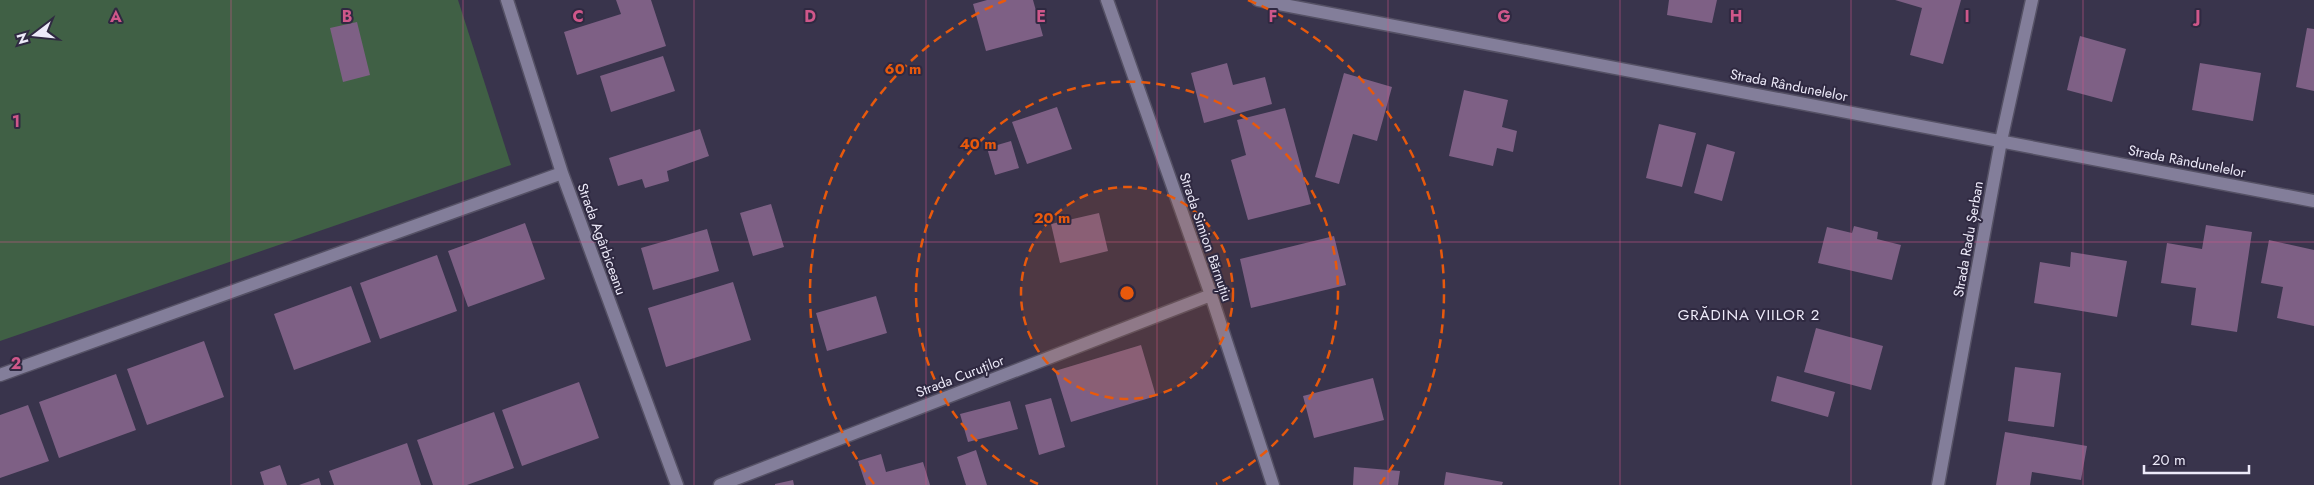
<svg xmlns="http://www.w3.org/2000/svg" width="2314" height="485" font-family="Jost,sans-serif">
	<rect width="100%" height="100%" fill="#39344c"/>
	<path fill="#406045" d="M0 0H458L511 165 0 341Z"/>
	<path fill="#7e6085" d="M616 0H651L666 46 577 75 564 32 621 14Z
		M987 0H1033L1043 36 986 51 973 4Z
		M1669 0H1717L1712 23 1667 15Z
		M1961 0 1943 64 1910 55 1922 8 1895 0Z
		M357 22 370 75 343 82 330 28Z
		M2307 28 2314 29V91L2296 87Z
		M2080 36 2126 49 2112 102 2067 90Z
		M663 56 675 91 611 112 600 76Z
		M1227 63 1233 85 1265 77 1272 104 1204 123 1191 73Z
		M2200 63 2261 73 2253 121 2192 110Z
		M1344 73 1392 87 1377 141 1353 134 1339 184 1315 177Z
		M1464 90 1508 100 1502 127 1517 131 1513 152 1497 148 1493 166 1449 156Z
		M1057 107 1072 149 1027 164 1012 122Z
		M1285 108 1311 204 1248 220 1231 160 1246 155 1237 120Z
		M1659 124 1696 133 1682 187 1646 178Z
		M700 129 709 156 667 171 669 181 645 188 642 179 618 186 609 158Z
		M1011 141 1019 168 995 175 987 148Z
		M1707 144 1735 152 1722 201 1694 193Z
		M771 204 784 247 753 256 740 213Z
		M1099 213 1108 251 1060 263 1051 224Z
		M525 223 545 279 468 307 448 251Z
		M2206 225 2252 232 2237 332 2191 325 2196 288 2161 283 2167 243 2202 249Z
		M1854 226 1878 232 1877 239 1901 245 1892 280 1818 263 1827 227 1852 233Z
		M707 229 719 271 653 290 641 248Z
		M1334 236 1346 285 1251 308 1240 259Z
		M2269 240 2314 250V326L2277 318 2283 287 2261 283Z
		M2071 252 2127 261 2117 317 2034 303 2040 262 2070 267Z
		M437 255 457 311 380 339 360 283Z
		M733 282 751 340 666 367 648 308Z
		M351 286 371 342 294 370 274 314Z
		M876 296 887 333 827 351 816 313Z
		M1816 328 1883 346 1871 390 1804 372Z
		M204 341 224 397 147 425 127 369Z
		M1141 345 1156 396 1071 422 1055 371Z
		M2015 367 2061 373 2054 427 2008 421Z
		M116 374 136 430 59 458 39 402Z
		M1777 376 1835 392 1828 417 1771 401Z
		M1373 378 1384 420 1314 438 1303 396Z
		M579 382 599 438 522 466 502 410Z
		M1051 398 1065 447 1039 455 1025 405Z
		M1010 401 1018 429 968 442 960 414Z
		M28 405 49 461 0 478V415Z
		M494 412 514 468 467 485H433L417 440Z
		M2005 432 2087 446 2081 480 2032 472 2030 485H1996Z
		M407 443 421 485H334L329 471Z
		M976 450 987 485H966L957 457Z
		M881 454 886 472 923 462 930 485H866L858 461Z
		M280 465 287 485H264L260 472Z
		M1354 467 1400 471 1398 485H1353Z
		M1446 472 1503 482 1502 485H1444Z
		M319 478 321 485H299Z
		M793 480 794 485H775V484Z"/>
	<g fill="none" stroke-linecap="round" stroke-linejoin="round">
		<defs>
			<path id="street" d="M507 0 562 173 677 485
				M1107 0 1211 295 1273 485
				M1258 0 2314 201
				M0 375 562 173
				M720 485 1211 295
				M1938 485 2001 141 2032 0"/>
		</defs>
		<use href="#street" stroke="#555165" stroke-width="15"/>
		<use href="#street" stroke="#837e9a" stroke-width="12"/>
	</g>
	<path fill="none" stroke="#cf578a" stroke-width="1" stroke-opacity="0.55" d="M231 0V485M463 0V485M694 0V485M926 0V485M1157 0V485M1388 0V485M1620 0V485M1851 0V485M2083 0V485M0 242H2314"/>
	<circle cx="1127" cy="293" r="106" fill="#e8590c" fill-opacity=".12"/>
	<g fill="none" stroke="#e8590c" stroke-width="2.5" stroke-dasharray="9 6">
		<circle cx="1127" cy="293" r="106"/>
		<path d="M1038 484A211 211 0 1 1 1216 484"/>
		<path d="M874 484A317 317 0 0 1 1006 0M1248 0A317 317 0 0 1 1380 484"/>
	</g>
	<g text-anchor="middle" stroke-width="4" stroke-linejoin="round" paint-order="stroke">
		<g font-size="14" fill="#edeaf9" stroke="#2f2941">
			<text transform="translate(1789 85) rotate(11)" y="5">Strada Rândunelelor</text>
			<text transform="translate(2187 161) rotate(11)" y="5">Strada Rândunelelor</text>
			<text transform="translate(1206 237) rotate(71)" y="5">Strada Simion Bărnuțiu</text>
			<text transform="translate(602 239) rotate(70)" y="5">Strada Agârbiceanu</text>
			<text transform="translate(1968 239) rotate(-80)" y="5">Strada Radu Șerban</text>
			<text transform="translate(960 376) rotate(-21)" y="5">Strada Curuților</text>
		</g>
		<g font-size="15" letter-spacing="1" fill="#edeaf9" stroke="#2f2941">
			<text x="1749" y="320">GRĂDINA VIILOR 2</text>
		</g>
	</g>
	<g font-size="16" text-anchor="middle" font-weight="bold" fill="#cf578a" stroke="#2f2941" stroke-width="4" stroke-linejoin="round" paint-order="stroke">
		<text x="116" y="22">A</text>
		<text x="347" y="22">B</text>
		<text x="578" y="22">C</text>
		<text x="810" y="22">D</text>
		<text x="1041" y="22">E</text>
		<text x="1273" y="22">F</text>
		<text x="1504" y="22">G</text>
		<text x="1736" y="22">H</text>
		<text x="1967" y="22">I</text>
		<text x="2198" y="22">J</text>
		<text x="16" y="127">1</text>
		<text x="16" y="369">2</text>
	</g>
	<circle cx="1127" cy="293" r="8" fill="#e8590c" stroke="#2f2941" stroke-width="2.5"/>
	<g font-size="15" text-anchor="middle" font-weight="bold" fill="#e8590c" stroke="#2f2941" stroke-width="4" stroke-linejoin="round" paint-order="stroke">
		<text x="903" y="74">60 m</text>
		<text x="978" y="149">40 m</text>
		<text x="1052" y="223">20 m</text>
	</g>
	<g transform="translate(35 35) rotate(254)" stroke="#2f2941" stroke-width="4" paint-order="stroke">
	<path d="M0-4L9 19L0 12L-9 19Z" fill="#edeaf9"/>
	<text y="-8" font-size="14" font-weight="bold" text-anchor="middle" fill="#edeaf9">N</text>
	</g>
	<path d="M2144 465v8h105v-8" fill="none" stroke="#edeaf9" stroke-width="2.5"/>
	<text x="2152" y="465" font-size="15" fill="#edeaf9" stroke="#2f2941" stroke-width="4" paint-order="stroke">20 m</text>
</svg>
